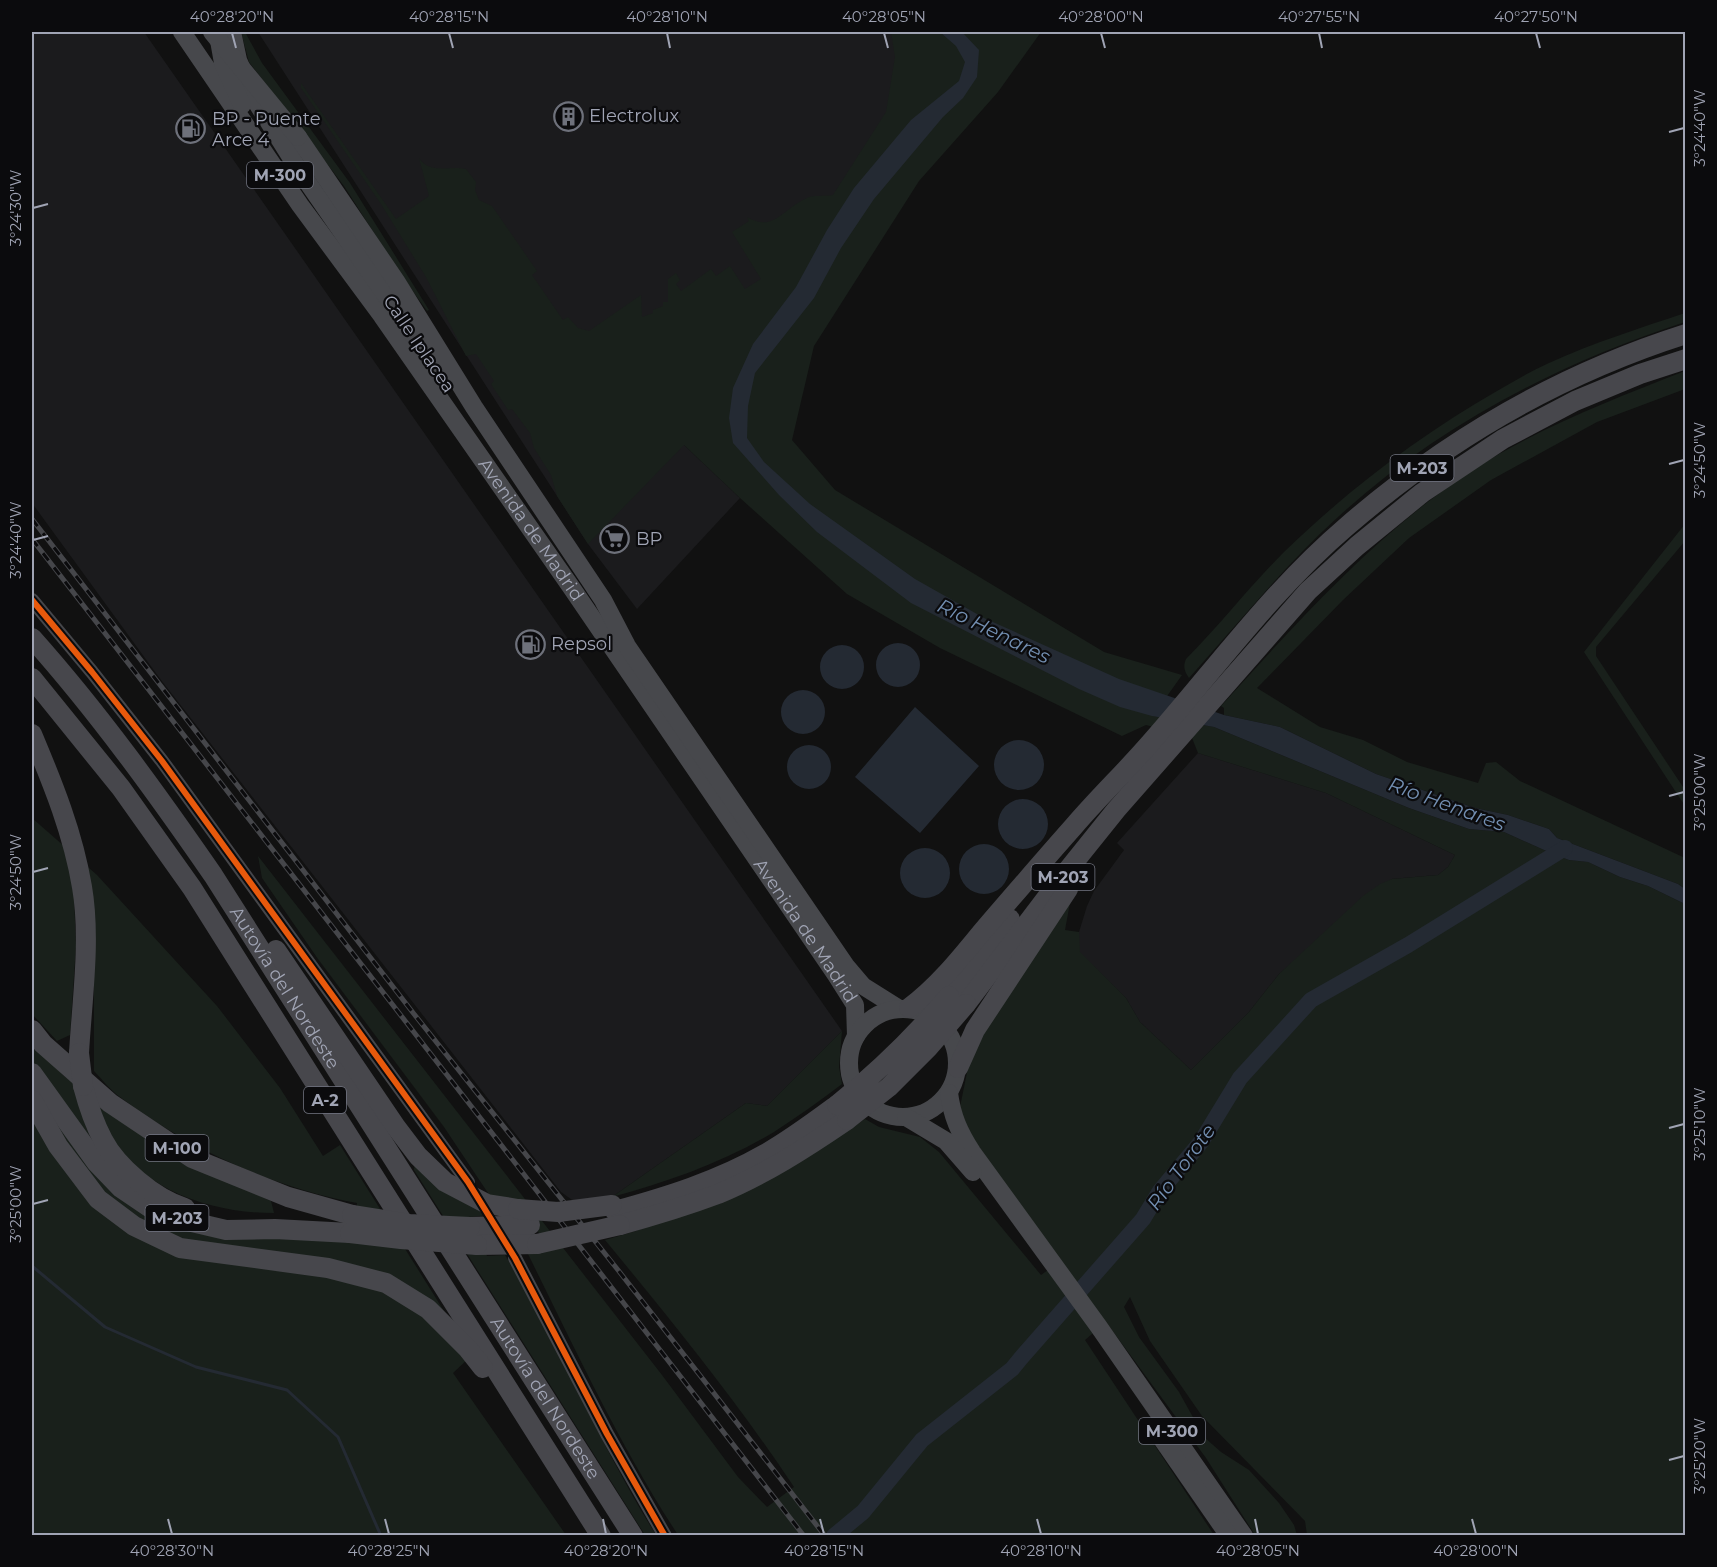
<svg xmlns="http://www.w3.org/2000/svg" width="1717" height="1567" font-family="Montserrat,sans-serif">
	<rect width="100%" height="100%" fill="#111"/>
	<path fill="#1b1b1d" d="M32 32H144L842 1031 767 1106 746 1103 612 1197 575 1202 561 1192 161 680 32 503Z
		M258 32H897L903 94 684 445 740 498 637 609 588 544Z
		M1198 753 1326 793 1455 855 1448 867 1438 875 1392 879 1279 974 1249 1012 1191 1070 1140 1022 1126 998 1079 952V932L1087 906 1094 891 1124 850 1117 843Z"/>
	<path fill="#19201b" d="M241 32H245L262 63 350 183 429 310 427 311 397 269 344 186 249 62Z
		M891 32H1041L998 92 919 181 814 346 792 440 835 490 1104 652 1182 675 1153 716 1214 727 1409 808 1469 829 1504 832 1553 854 1569 860 1588 862 1620 877 1648 886 1685 904V1535H1307L1305 1521 1202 1416 1150 1341 1130 1297 1124 1307 1139 1337 1179 1392 1204 1437 1221 1452 1249 1470 1279 1503 1294 1525 1297 1535H1255L1206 1458 1106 1322 1085 1340 1214 1535H678C620 1446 575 1349 528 1254L550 1249 516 1200 490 1196 444 1127 318 959 262 878 258 856 662 1375 738 1477 767 1507 794 1487C736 1400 671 1320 605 1240L636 1231 800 1161 865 1119 879 1127 920 1137 939 1152 1041 1275 1059 1262 972 1137 963 1120 960 1107 972 1048 1070 903 1065 930 1079 932 1080 952 1126 998 1140 1022 1191 1070 1249 1012 1279 974 1363 896 1380 884 1392 879 1438 875 1448 867 1455 855 1326 793 1198 753 1192 738 1146 725 1122 736 940 648 847 594 740 498 684 445 588 544 557 496 551 475 534 448 530 433 512 409 508 410 491 384 494 381 476 354 466 356 426 277 381 204 301 88V83L396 219 429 196 419 158C430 175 450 165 466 169L476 182 475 190 479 200 492 206 537 271 532 275 563 320 568 317 578 328 589 331 641 295 642 317 653 313V310L663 306V302H668V279L676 273 680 280 676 284 681 291 711 269 716 276 730 266 745 289 761 279 732 232 749 221 747 217C773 233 783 209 805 199 813 194 823 197 833 195L886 112 895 57Z
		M1685 313V322C1559 363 1437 426 1338 517 1284 566 1238 624 1189 678 1184 671 1183 666 1186 659 1220 625 1250 586 1284 552 1348 490 1420 435 1497 391 1514 381 1531 371 1549 363 1593 343 1640 328 1685 313Z
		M1685 371V389L1597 422 1491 480 1409 538 1343 600 1257 688 1320 727 1363 740 1407 762 1478 783 1486 763 1496 762 1520 781 1685 858V889L1678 884 1557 838 1549 829 1508 815 1475 808 1376 774 1280 727 1224 715V708L1221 706C1305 614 1390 517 1499 454 1559 420 1621 396 1685 371Z
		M1685 524V541L1596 647V656L1685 790V806L1584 652Z
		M32 818 97 875 217 1006 280 1088 323 1156 340 1145 454 1327 427 1302 158 1233 95 1190 32 1093V1086L163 1220 351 1242 357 1203C272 1187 189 1149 120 1097 110 1090 102 1079 94 1071V937L74 897 76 946 70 1035 57 1041 32 1014Z
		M842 1031 839 1067 842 1084C820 1101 797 1117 774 1132 724 1162 668 1182 612 1197L746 1103 767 1106Z
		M32 1044 63 1075 106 1109 184 1162 271 1201 274 1213C208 1213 139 1189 106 1129L86 1127 102 1162 32 1063Z
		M32 1116 133 1235 367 1282 417 1309 469 1358 453 1373 566 1535H32Z
		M415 1162 500 1214 469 1217 487 1256 505 1255C559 1346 600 1445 656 1535H645L414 1170Z"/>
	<path fill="#242a33" d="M940 32H962L979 50 977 77 963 98 943 117 874 199 841 248 814 298 755 373 748 406 747 438 764 462 810 504 915 579 984 618 1119 679 1224 715 1280 727 1376 774 1475 808 1508 815 1549 829 1557 838 1678 884 1685 889V904L1648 886 1620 877 1588 862 1569 860 1553 854 1504 832 1469 829 1409 808 1214 727 1152 716 1120 707 1079 689 911 603 817 532 779 495 733 443 729 418 733 388 753 344 796 287 827 230 854 188 911 120 959 81 965 62 956 46Z
		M876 665a22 22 0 1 1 44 0a22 22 0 1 1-44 0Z
		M820 667a22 22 0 1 1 44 0a22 22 0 1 1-44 0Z
		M781 712a22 22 0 1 1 44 0a22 22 0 1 1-44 0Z
		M915 707 979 766 920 833 855 777Z
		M994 765a25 25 0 1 1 50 0a25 25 0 1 1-50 0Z
		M787 767a22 22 0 1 1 44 0a22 22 0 1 1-44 0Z
		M998 824a25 25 0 1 1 50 0a25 25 0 1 1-50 0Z
		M959 869a25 25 0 1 1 50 0a25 25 0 1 1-50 0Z
		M900 873a25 25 0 1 1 50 0a25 25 0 1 1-50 0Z"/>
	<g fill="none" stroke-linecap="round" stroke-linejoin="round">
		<path stroke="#242a33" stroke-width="3" d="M32 1266 105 1327 196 1367 287 1390 338 1437 381 1536"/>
		<path stroke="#242a33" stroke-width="16" d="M834 1536 863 1512 922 1440 1012 1369 1021 1358 1143 1219 1160 1191 1201 1142 1240 1078 1311 1000 1408 945 1565 848"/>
		<path stroke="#45464a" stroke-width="14" d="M32 600 92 672 162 761 468 1182
			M515 1258 607 1434 665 1536"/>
		<g stroke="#47484c" stroke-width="18">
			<path id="s1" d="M182 32 300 205 382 316 571 587 836 975 855 1005 856 1036"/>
			<path d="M232 32 238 60 255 100 297 167 441 375"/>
			<path d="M218 35 223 63 242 105"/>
			<path d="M298 137 396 281 474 407 603 600 627 646 846 966 863 986 898 1008"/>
			<circle cx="903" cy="1063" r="54"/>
			<path d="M949 1093C952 1116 959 1132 972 1152L1099 1327 1244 1536"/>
			<path d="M906 1117 946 1141 973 1172"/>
			<path d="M1157 1432 1229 1536"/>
		</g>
		<g stroke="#47474c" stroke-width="20">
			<path id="s2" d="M32 638C98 712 157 794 213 875L633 1536"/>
			<path d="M32 678 121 788 192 888 601 1536"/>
			<path d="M32 734C53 784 73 833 82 887 91 939 82 1000 79 1053"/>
			<path d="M276 950 396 1127 418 1156 445 1182 487 1204 518 1209"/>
			<path d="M949 996 1010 919"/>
			<path d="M966 1004 1063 876 1116 810 1308 591 1357 546 1422 493 1503 439 1575 401 1640 374 1686 359"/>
			<path d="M909 1008C937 987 959 960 981 933 1012 897 1043 861 1074 826 1097 799 1122 775 1145 749 1211 675 1270 592 1346 527 1445 441 1560 374 1686 334"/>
			<path d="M32 1030 43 1044 110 1103 192 1158 288 1197 352 1215"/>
			<path d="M958 1068 975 1030 1068 889"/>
			<path d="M32 1073 96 1162 121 1188 149 1207 179 1219 226 1230 275 1229 350 1233"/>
			<path d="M83 1086C88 1105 94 1123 103 1140 117 1167 155 1199 185 1208"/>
			<path d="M32 1100 58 1146 98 1199 134 1226 180 1248 328 1268 386 1283 428 1309 468 1349 483 1368"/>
			<path d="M615 1211C666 1197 718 1181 765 1154 790 1140 814 1122 837 1105"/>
			<path d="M620 1225C653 1216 686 1206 718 1194 764 1175 806 1148 847 1120"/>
			<path d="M470 1227 530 1225"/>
			<path d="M477 1245 537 1244"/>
		</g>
		<defs>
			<path id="rail" d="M32 519 414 1014 618 1270 825 1536
				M32 539 804 1536"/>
		</defs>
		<use href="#rail" stroke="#45464a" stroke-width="5"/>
		<use href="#rail" stroke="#0b0b0d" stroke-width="3" stroke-dasharray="9" stroke-linecap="butt"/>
		<path stroke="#47484c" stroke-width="18" d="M212 32 298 137"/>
		<path stroke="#47474c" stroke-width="20" d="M79 1053 83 1086
			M837 1105C878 1072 914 1037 949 996
			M847 1120 889 1087 928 1048 966 1004
			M518 1209 558 1212 612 1205
			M352 1215 409 1224 470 1227
			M350 1233 401 1239 477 1245
			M537 1244 620 1225"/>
		<defs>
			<path id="cycleway" d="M32 600 92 672 162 761 468 1182 515 1258 607 1434 665 1536"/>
		</defs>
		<use href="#cycleway" stroke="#0b0b0d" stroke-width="10"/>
		<use href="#cycleway" stroke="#e8590c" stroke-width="6"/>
	</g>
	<path fill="none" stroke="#a0a4b4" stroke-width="2" d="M232 33 236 48M449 33 453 48M667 33 670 48M884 33 888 48M1101 33 1105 48M1319 33 1322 48M1536 33 1540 48M1669 132 1684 128M33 208 48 204M1669 464 1684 460M33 540 48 536M1669 796 1684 792M33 872 48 868M1669 1128 1684 1124M33 1204 48 1200M1669 1460 1684 1456M168 1519 172 1534M385 1519 389 1534M603 1519 606 1534M820 1519 824 1534M1037 1519 1041 1534M1255 1519 1258 1534M1472 1519 1476 1534"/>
	<defs>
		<symbol id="building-ring" viewBox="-11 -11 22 22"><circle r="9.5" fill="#0b0b0d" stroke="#6e717b" stroke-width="1.5"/><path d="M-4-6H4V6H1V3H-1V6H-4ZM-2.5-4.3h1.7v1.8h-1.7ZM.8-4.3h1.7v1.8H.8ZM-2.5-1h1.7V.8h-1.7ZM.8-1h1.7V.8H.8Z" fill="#6e717b"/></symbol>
		<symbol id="fuel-ring" viewBox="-11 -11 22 22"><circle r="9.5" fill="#0b0b0d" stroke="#6e717b" stroke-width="1.5"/><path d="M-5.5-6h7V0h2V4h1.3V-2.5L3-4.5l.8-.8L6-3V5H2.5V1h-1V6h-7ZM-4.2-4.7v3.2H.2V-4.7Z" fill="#6e717b"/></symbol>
		<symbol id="supermarket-ring" viewBox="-11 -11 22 22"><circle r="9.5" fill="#0b0b0d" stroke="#6e717b" stroke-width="1.5"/><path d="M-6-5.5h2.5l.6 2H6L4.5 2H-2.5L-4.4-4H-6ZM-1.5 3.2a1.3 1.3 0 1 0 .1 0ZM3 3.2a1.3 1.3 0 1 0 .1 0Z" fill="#6e717b"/></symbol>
	</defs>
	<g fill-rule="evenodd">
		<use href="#building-ring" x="552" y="100" width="33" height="33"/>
		<use href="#fuel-ring" x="174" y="112" width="33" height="33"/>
		<use href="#supermarket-ring" x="598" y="522" width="33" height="33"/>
		<use href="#fuel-ring" x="514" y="628" width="33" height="33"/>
	</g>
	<g text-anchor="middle" stroke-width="4.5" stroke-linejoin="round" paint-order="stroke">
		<g fill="#0b0b0d" stroke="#737682" stroke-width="1.5">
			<rect x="247" y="162" width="66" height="26" rx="4.5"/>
			<rect x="1390.5" y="455" width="63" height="26" rx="4.5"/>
			<rect x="1031.5" y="864" width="63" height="26" rx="4.5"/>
			<rect x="304" y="1087" width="42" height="26" rx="4.5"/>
			<rect x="145.5" y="1135" width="63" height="26" rx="4.5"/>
			<rect x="145.5" y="1205" width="63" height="26" rx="4.5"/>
			<rect x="1139" y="1418" width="66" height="26" rx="4.5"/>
		</g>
		<g font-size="16" font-weight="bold" fill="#a0a4b4">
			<text x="280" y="181">M-300</text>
			<text x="1422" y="474">M-203</text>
			<text x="1063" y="883">M-203</text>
			<text x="325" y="1106">A-2</text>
			<text x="177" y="1154">M-100</text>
			<text x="177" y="1224">M-203</text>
			<text x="1172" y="1437">M-300</text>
		</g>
		<g font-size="18" fill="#a0a4b4" stroke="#0b0b0d" text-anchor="start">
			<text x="589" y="122">Electrolux</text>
			<text x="212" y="125">BP - Puente<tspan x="212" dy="21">Arce 4</tspan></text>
			<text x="636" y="545">BP</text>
			<text x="551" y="650">Repsol</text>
		</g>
		<g font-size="18" fill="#a0a4b4" stroke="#0b0b0d">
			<text transform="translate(419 344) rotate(56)" y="6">Calle Iplacea</text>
			<text dy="6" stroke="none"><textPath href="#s1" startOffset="608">Avenida de Madrid</textPath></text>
			<text dy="6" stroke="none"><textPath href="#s1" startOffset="1094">Avenida de Madrid</textPath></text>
			<text dy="6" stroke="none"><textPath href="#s2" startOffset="432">Autovía del Nordeste</textPath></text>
			<text dy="6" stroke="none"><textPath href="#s2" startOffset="918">Autovía del Nordeste</textPath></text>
		</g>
		<g font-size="20" font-style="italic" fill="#738fb2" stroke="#0b0b0d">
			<text transform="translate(994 631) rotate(26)" y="7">Río Henares</text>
			<text transform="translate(1447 804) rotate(20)" y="7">Río Henares</text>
			<text transform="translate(1181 1167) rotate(-54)" y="7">Río Torote</text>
		</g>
	</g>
	<rect width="1717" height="1567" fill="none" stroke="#0b0b0d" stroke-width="66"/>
	<rect x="33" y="33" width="1651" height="1501" fill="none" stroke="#a0a4b4" stroke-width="2"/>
	<g font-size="15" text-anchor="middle" fill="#a0a4b4">
		<text x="232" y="22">40°28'20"N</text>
		<text x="449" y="22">40°28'15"N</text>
		<text x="667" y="22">40°28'10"N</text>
		<text x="884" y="22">40°28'05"N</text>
		<text x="1101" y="22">40°28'00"N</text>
		<text x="1319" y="22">40°27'55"N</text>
		<text x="1536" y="22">40°27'50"N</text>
		<text transform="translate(1700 128) rotate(-90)" y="5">3°24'40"W</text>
		<text transform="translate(16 208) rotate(-90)" y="5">3°24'30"W</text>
		<text transform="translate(1700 460) rotate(-90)" y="5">3°24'50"W</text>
		<text transform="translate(16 540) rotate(-90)" y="5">3°24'40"W</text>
		<text transform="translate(1700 792) rotate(-90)" y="5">3°25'00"W</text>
		<text transform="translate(16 872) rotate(-90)" y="5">3°24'50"W</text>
		<text transform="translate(1700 1124) rotate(-90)" y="5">3°25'10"W</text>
		<text transform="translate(16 1204) rotate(-90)" y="5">3°25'00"W</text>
		<text transform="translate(1700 1456) rotate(-90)" y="5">3°25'20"W</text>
		<text x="172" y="1556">40°28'30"N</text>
		<text x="389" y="1556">40°28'25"N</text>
		<text x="606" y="1556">40°28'20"N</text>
		<text x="824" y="1556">40°28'15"N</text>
		<text x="1041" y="1556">40°28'10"N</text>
		<text x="1258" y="1556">40°28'05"N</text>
		<text x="1476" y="1556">40°28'00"N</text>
	</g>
</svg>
